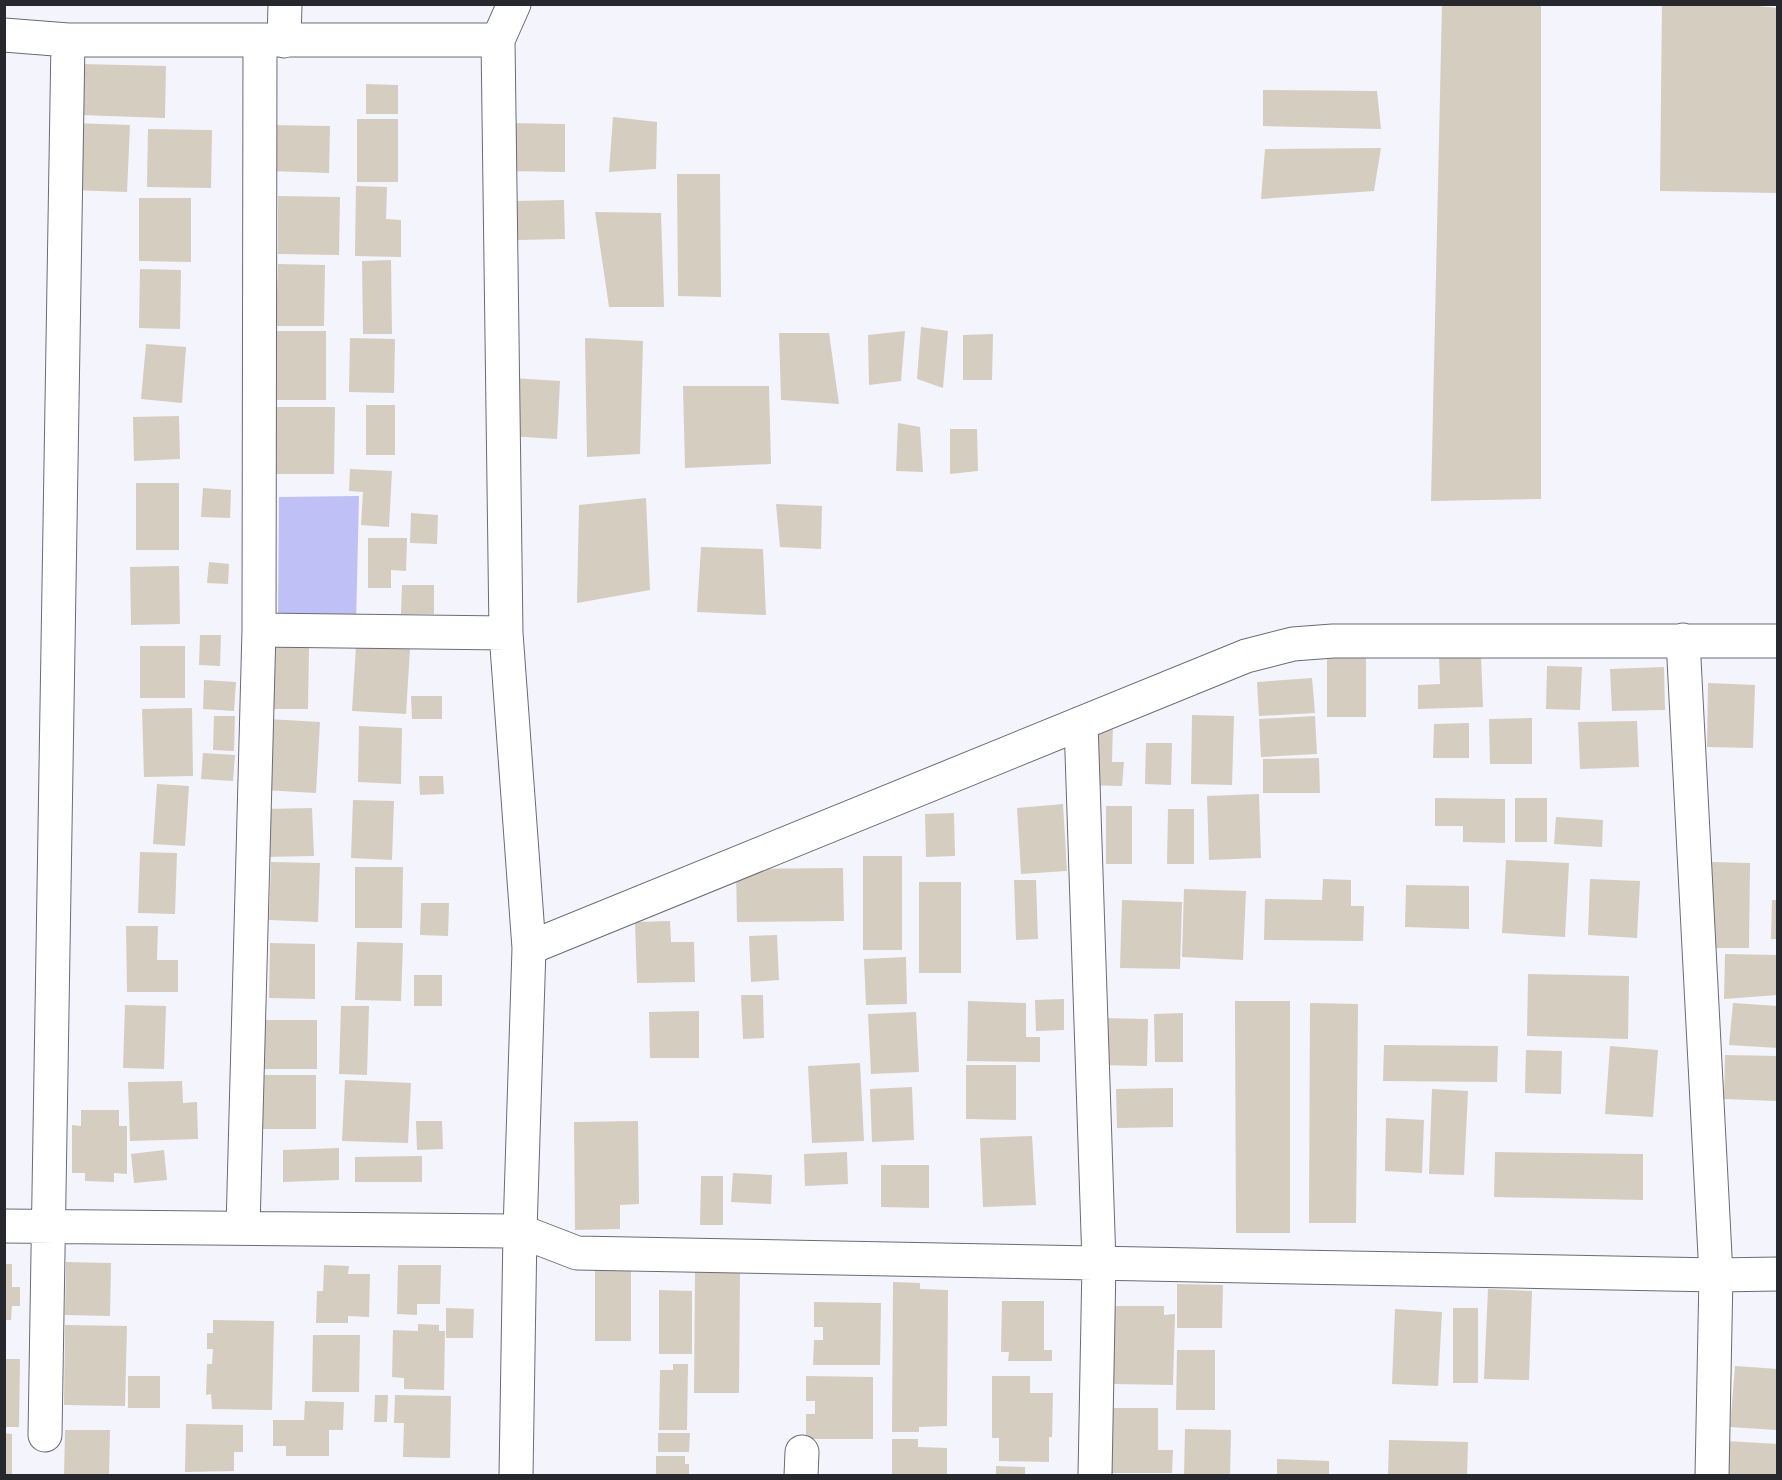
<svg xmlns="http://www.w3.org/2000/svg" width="1782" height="1480" font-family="Jost,sans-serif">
	<rect width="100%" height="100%" fill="#f4f4fd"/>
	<path fill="#bfc0f6" d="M359 496 356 624 278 625 279 497Z"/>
	<path fill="#d5cdc0" d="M1442 4H1541V499L1431 501Z
		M1662 4H1738L1778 8V193L1660 191Z
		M81 64 166 66 165 118 80 115Z
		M366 84 398 85V114H366Z
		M1263 90 1377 91 1381 129 1263 126Z
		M613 117 657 122 656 169 609 172Z
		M357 119H398V182H357Z
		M73 123 130 125 127 192 71 190Z
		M505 123 565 124V172L504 171Z
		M270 125 330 126 329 173 270 171Z
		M148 129 212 130 211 188 147 187Z
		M1381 148 1374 191 1261 199 1265 149Z
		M677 174H720L721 297 678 296Z
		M356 186 387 187 386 219 401 220V257L355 256Z
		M278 196 340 197 339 255 278 254Z
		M139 198H191V262L139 261Z
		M564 200 565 239 517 240V201Z
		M595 212 661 213 664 307H609Z
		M391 260 392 334H363L362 261Z
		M278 264 325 265 324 326H276Z
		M140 269 181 270 180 329 139 328Z
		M921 327 948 331 943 388 917 379Z
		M266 331H326V400H266Z
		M905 331 901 381 869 385 868 335Z
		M779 333H829L839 404 781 400Z
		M993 334 992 380H963V335Z
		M350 338 395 339 394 393 349 392Z
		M585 338 643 341 640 454 587 457Z
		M146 344 186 347 182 403 141 399Z
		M512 378 560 381 557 439 508 436Z
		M683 386H769L771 464 685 468Z
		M366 405H395V455H366Z
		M268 407H335L334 474H268Z
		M179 416 180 459 134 461 133 417Z
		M898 423 920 427 923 472 896 471Z
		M950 429H977L978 471 950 474Z
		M350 469 392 471 389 527 361 525 363 492 349 491Z
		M136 483H179V550H136Z
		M203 488 231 490 230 518 201 517Z
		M646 498 650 590 577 603 579 505Z
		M776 504 822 506 821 549 780 547Z
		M411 513 438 515 437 544 410 543Z
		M368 538H407L406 571 391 570V588H368Z
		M701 547 763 549 766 615 697 612Z
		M209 562 229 564 228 584 207 583Z
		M179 566 180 624 131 625 130 567Z
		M402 585H434V614H401Z
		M200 635H221L220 666 199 665Z
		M140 646H185V698H140Z
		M356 646 410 649 406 714 352 711Z
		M268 647H309L308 709H268Z
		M1327 654H1366V717H1327Z
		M1439 656H1481L1483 707 1418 709V685L1440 684Z
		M1547 666 1582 667 1580 710 1546 709Z
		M1664 667 1665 710 1612 711 1610 669Z
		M1312 678 1315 713 1259 716 1257 682Z
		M204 680 236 682 234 711 203 709Z
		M1708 683 1755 685 1753 748 1707 747Z
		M411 696H442V719H412Z
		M192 708 193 776 144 777 142 709Z
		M1192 715 1234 716 1232 785 1191 784Z
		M214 716H235L234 751 213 750Z
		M1315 716 1317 754 1261 757 1259 719Z
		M1532 718V764H1490L1489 719Z
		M268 719 320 722 316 793 264 790Z
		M1095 721 1113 722 1112 762H1124L1122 786 1084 785Z
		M1637 721 1639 767 1580 769 1578 722Z
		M1469 723V758H1433L1434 724Z
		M359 726 402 728 401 784 358 782Z
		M1146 743H1172L1171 785 1145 784Z
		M203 753 235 755 233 781 201 779Z
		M1319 758 1320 793H1263V759Z
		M419 776H443L444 794 420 795Z
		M157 784 189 786 185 846 153 844Z
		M1259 794 1261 858 1209 860 1207 796Z
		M1435 798 1505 799V843L1463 842V826H1435Z
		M1515 798H1547V842H1515Z
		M353 800 394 801 392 860 351 858Z
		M1063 804 1067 871 1021 874 1017 808Z
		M1106 806H1132V864H1106Z
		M312 808 314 856 266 857 265 809Z
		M1168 809H1194V864H1167Z
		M954 813 955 856 926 857 925 814Z
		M1556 817 1603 820 1602 847 1554 844Z
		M140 852 177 853 175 914 138 913Z
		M863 856H902V950H863Z
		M1506 860 1569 863 1565 937 1502 933Z
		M271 862 320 863 318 922 269 920Z
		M1712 862 1750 863 1749 948H1710Z
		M355 867H403L402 928H355Z
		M843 868 844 921 737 922 736 869Z
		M1323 879 1351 880V906H1364L1363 941 1264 940 1265 899 1322 900Z
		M1590 879 1640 881 1637 938 1588 935Z
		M1014 880H1036L1038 939 1016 940Z
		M919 882H961V973H919Z
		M1406 885 1469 886V929L1405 927Z
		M1184 889 1246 891 1243 960 1182 957Z
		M1122 900 1182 902 1180 969 1120 968Z
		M1772 900H1778V939H1771Z
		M421 903H449L448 936 420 935Z
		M670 921 671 942H694L695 982 637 983 635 922Z
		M126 926H158L157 960H178V992H127Z
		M777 935 779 980 751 982 749 936Z
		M357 942 403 943 401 1001 355 1000Z
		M270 943 315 944V999L269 998Z
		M1725 954 1778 955V995L1724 999Z
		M906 957 907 1004 866 1005 864 959Z
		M1528 974 1629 976 1628 1039 1527 1036Z
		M414 975H442V1006H414Z
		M741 995H763L764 1038 743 1039Z
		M1064 999V1030L1036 1031 1035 1000Z
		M968 1001 1026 1003V1037H1040V1062L967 1061Z
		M1235 1001H1290V1233H1236Z
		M1310 1003 1358 1004 1356 1223H1309Z
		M1733 1003 1778 1006V1048L1729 1045Z
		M125 1005 166 1006 164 1069 123 1068Z
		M341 1006H369L367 1075 339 1074Z
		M699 1011V1058H650L649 1012Z
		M916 1012 919 1072 871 1074 868 1014Z
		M1183 1013V1062H1155L1154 1014Z
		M1101 1018 1148 1019 1147 1066 1100 1065Z
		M260 1020H317V1069H260Z
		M1384 1045 1498 1046 1497 1082 1383 1081Z
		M1610 1046 1658 1050 1653 1117 1605 1114Z
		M1526 1050 1562 1051 1561 1094 1525 1093Z
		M1725 1055 1777 1056 1776 1101 1724 1099Z
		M860 1063 864 1141 812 1143 808 1066Z
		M966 1065H1016V1120L966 1119Z
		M254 1075H316V1129H255Z
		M345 1080 411 1083 408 1143 342 1141Z
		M182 1081 183 1103 197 1102 198 1139 130 1141 128 1082Z
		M912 1087 914 1140 872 1142 870 1089Z
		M1173 1088V1127L1117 1128 1116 1089Z
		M1432 1089 1468 1091 1464 1175 1429 1174Z
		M81 1110H119V1126H127V1174L114 1173V1182L85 1181V1173H72V1125L81 1126Z
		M1386 1118 1424 1120 1422 1173 1385 1171Z
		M416 1121H442L443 1149 417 1150Z
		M638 1121 639 1204 620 1205V1229L575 1230 574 1122Z
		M1032 1136 1036 1205 983 1207 980 1138Z
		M339 1148V1180L283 1182V1150Z
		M164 1150 167 1180 134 1183 131 1154Z
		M847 1152 848 1184 805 1186 804 1154Z
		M1495 1152 1643 1154V1200L1494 1197Z
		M422 1156V1182H355V1157Z
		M881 1165H929V1208L881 1207Z
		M733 1173 772 1175 771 1204 731 1202Z
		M701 1176H723V1225H700Z
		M66 1262 111 1263 110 1316 65 1315Z
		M4 1264H12V1287H20V1306H12L11 1320H4Z
		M324 1265 349 1266 348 1274H370L369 1317 348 1316V1323H316L317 1291H323Z
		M398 1265H441L440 1304H417V1315L397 1314Z
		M595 1269 631 1270V1341H595Z
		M695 1272H740L739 1393H694Z
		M893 1282 920 1283V1289L948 1290 947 1426 919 1427V1432H892Z
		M1177 1284 1223 1285 1222 1328H1177Z
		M1488 1289 1532 1291 1529 1380 1484 1379Z
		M659 1290 692 1291V1354H659Z
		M1002 1301H1044V1350H1052V1361H1008L1009 1352H1001Z
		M814 1302 881 1303 880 1365H813L814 1340H823V1327H814Z
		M1114 1306H1164V1315L1175 1314 1173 1385 1113 1384Z
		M446 1308 474 1309 473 1338H446Z
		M1453 1308H1478V1383H1453Z
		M1395 1309 1442 1312 1438 1386 1392 1384Z
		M213 1320 274 1321 272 1410 212 1409 211 1394 206 1395 207 1364H212L213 1349H207V1333H213Z
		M418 1324 439 1325V1331H445L444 1390 404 1389V1378L392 1377 393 1330 418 1331Z
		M65 1325 127 1326 125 1406 64 1405Z
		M313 1335H360L359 1392H312Z
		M1177 1350H1215V1410H1176Z
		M4 1359H20L19 1427H4Z
		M673 1364H688L687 1430H659L660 1370H673Z
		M1735 1366 1778 1369 1776 1430 1730 1427Z
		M128 1376H160V1408H128Z
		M806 1376 873 1377V1439H806V1414H815V1401H806Z
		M992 1376H1030V1393H1053L1052 1437H1049V1462L999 1461V1438H992Z
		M375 1395H388L387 1422H374Z
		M395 1395 451 1396 450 1458 403 1457 404 1423H394Z
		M305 1401 344 1402 343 1430H329V1456H286V1446H273V1420H304Z
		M1104 1408H1158V1450H1173L1172 1473H1097Z
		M186 1424 243 1425V1452H234V1471L185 1472Z
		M1185 1429 1231 1430 1230 1476H1184Z
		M65 1430H110L109 1476H64Z
		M4 1433 12 1434V1476H4Z
		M658 1433H690L689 1452H658Z
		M892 1439H918V1447L947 1448V1476H892Z
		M1389 1440 1468 1442 1467 1476H1388Z
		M1726 1441 1778 1444V1476H1725Z
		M656 1456H685V1464H689V1476H656Z
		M1277 1459 1329 1461V1476H1277Z
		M996 1466 1025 1467V1476H996Z"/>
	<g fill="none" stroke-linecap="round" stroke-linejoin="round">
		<defs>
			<path id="minor" d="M514 4 498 40 506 633 529 948 520 1231 516 1476
				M4 35 68 40H498
				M284 41 285 4
				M259 630 506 633
				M1683 640 1716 1275 1712 1476
				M1081 723 1099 1263 1095 1476
				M529 948 1246 656 1293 644 1333 641H1778
				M4 1226 520 1231 577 1253 1716 1275 1778 1274
				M243 1228 259 630 260 41
				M45 1435 68 40
				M801 1476 802 1452"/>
		</defs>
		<use href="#minor" stroke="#6b6b78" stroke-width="35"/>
		<use href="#minor" stroke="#fff" stroke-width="33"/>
	</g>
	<rect width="1782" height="1480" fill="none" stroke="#27282d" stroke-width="12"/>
</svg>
